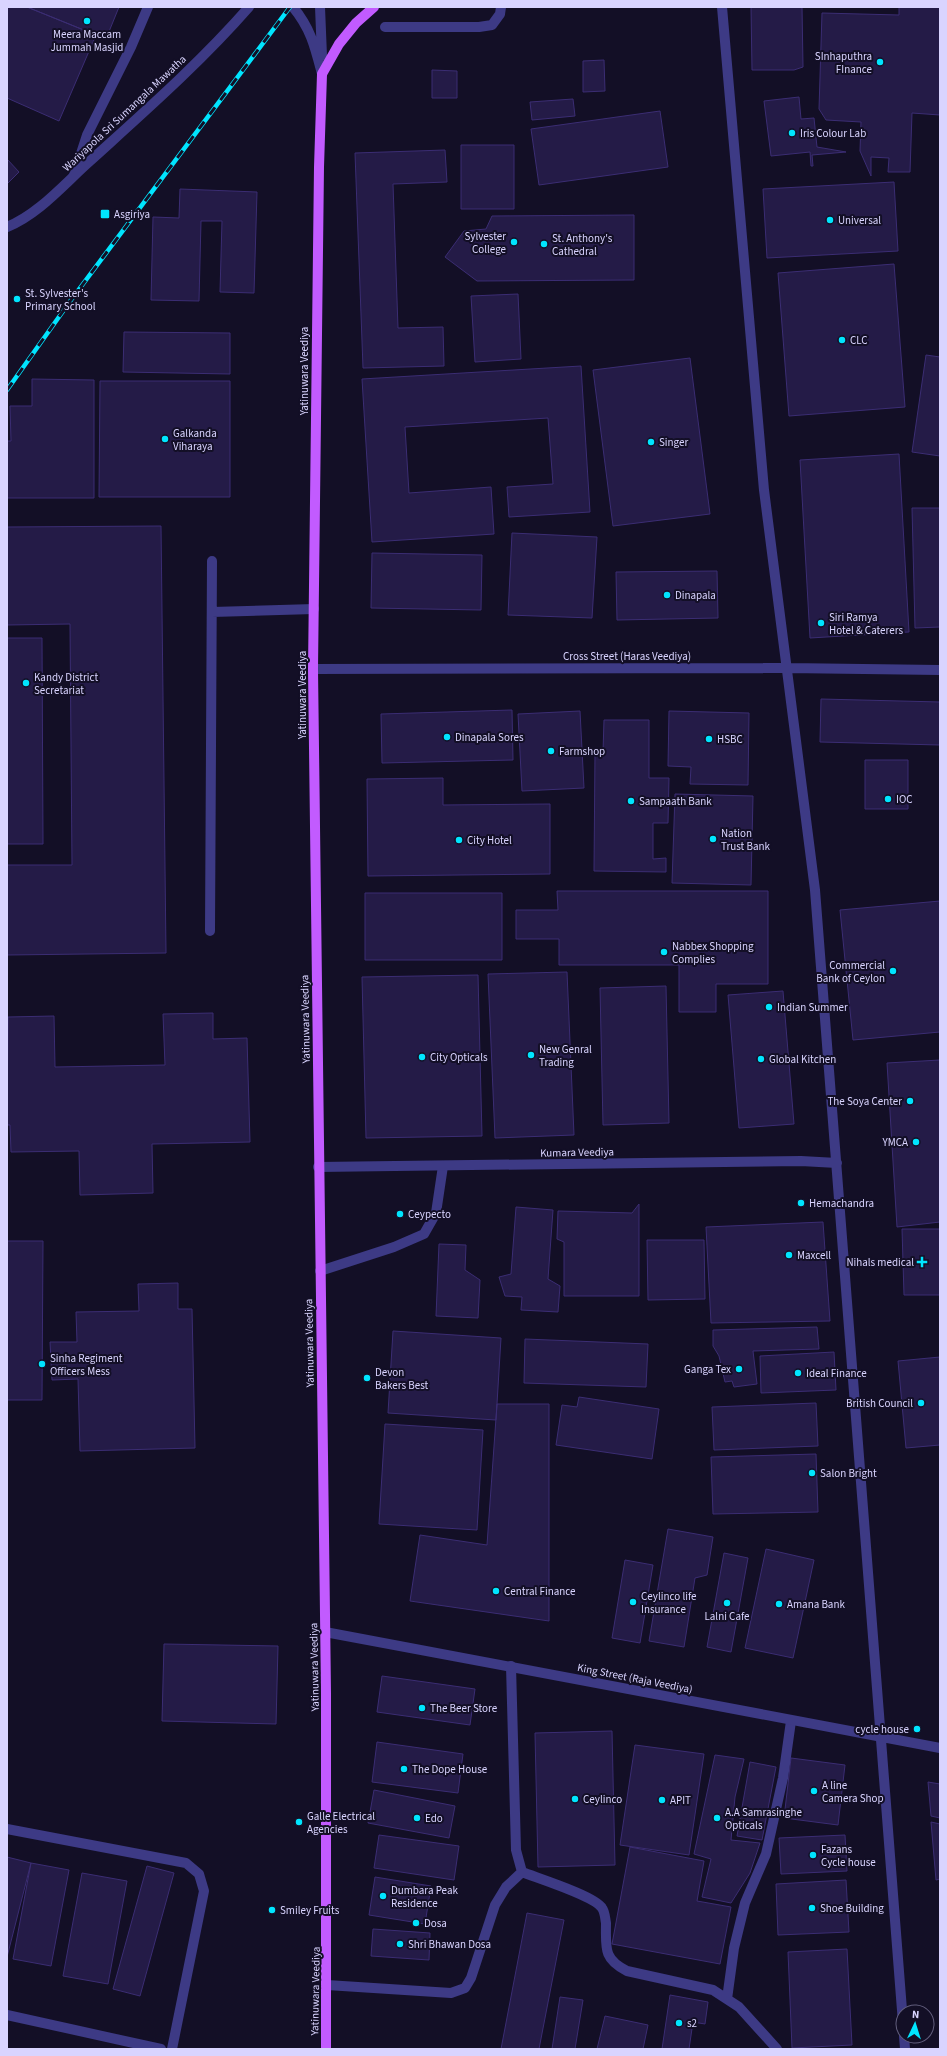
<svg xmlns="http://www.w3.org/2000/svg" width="947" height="2056" font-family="'Source Sans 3',sans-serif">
	<rect width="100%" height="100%" fill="#130f26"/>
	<path fill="#241b47" stroke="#3b2d73" d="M7 7H27L96 35 59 121 7 98Z
		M27 7H119L106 39Z
		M751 7H802L803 67 794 70H752Z
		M899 7H940V115L912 113 910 172H888L889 158 871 157V176L860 151 861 122 826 120 819 109 822 13 899 15Z
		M604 60 605 91 583 92V61Z
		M432 70 457 71V98H432Z
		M799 97 801 119 814 118 817 147 846 152 812 155 813 166H811L810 152 771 156 764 101Z
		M573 99 575 116 532 120 530 102Z
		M660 111 668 167 539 185 531 129Z
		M461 145H514V209H461Z
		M445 150 447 182 393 184 398 328 443 327 444 366 363 368 355 153Z
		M7 159 19 172 7 184Z
		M894 182 898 251 767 258 763 189Z
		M180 189 257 192 254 293 220 292 222 221H201L199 301 151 300 153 217 179 218Z
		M634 215V280L477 281 445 257 464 231 486 229 492 216Z
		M894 264 905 407 789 416 778 273Z
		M518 294 521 359 475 362 471 296Z
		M124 332 230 333V374L123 372Z
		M926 355 940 357V456L912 452Z
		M690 358 710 514 613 526 593 370Z
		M581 366 590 512 509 517 507 487 553 484 548 418 405 427 409 493 491 487 494 534 372 542 362 379Z
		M32 379 94 380V498H7V441H11L10 406H32Z
		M100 381H230V497H99Z
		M899 454 909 632 810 638 800 460Z
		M912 508H940V627L915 628Z
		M161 526 166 953 7 955V865H72L70 624 7 625V527Z
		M512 533 597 537 592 618 508 615Z
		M372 553 482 555 481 610 371 608Z
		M717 571 718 618 617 620 616 572Z
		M7 638H42L43 844H7Z
		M821 699 940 702V745L820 742Z
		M512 710 513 760 382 763 381 714Z
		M580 711 584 788 522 791 518 714Z
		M669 711 749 713 748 785 690 784 691 767 668 766Z
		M604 720H649V778H669L668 823H653V859L666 858V872L594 871 595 752H603Z
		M865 760H908V809H865Z
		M443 778V805L550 804V874L368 876 367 779Z
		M675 794 753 796 751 885 672 883Z
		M557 891H768V984H716V1012H679V965H559V939H516V910H558Z
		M365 893H502V960H365Z
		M940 901V1032L853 1040 840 910Z
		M567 972 574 1135 495 1138 488 974Z
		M478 975 482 1136 366 1138 362 977Z
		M666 986 669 1123 603 1125 600 988Z
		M783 991 794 1124 739 1128 728 995Z
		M213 1013V1039L247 1038 250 1142 152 1144 153 1193 80 1195 79 1151 11 1152 10 1125H7L8 1017 54 1016 55 1067 165 1065 163 1014Z
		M940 1060V1222L897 1227 887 1063Z
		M639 1204V1296H564V1242L557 1239 558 1211 632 1213Z
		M516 1207 553 1210 548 1279 560 1286 558 1312 521 1310 522 1297 505 1296 499 1277 511 1274Z
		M823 1222 830 1321 711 1323 706 1227Z
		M902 1229H940V1295H904Z
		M647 1240H704L705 1299 648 1300Z
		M7 1241H43L42 1400H7Z
		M439 1244 466 1245 465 1270 480 1280 478 1318 436 1316Z
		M178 1283V1309H192L195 1448 80 1451 78 1379 52 1380 50 1342H77L76 1312 139 1311 138 1284Z
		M817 1327 819 1349 753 1351 757 1384 734 1387 732 1381 725 1382 719 1356 713 1346V1330Z
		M393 1331 501 1338 496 1420 388 1413Z
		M525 1339 648 1344 646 1387 524 1383Z
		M834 1352 836 1390 761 1393 760 1356Z
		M940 1357V1445L906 1448 898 1361Z
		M579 1397 659 1409 652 1459 556 1445 562 1405 577 1407Z
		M816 1403 818 1446 714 1450 712 1407Z
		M497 1404H549V1621L410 1601 420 1535 487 1545Z
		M385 1424 483 1430 477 1530 379 1524Z
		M816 1454 818 1512 713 1514 711 1457Z
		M668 1529 713 1537 707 1575 695 1578 684 1647 649 1641Z
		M766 1549 814 1560 793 1658 745 1648Z
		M724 1553 748 1558 731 1652 707 1647Z
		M625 1560 653 1565 640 1643 612 1638Z
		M164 1644 278 1646 276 1724 162 1721Z
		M382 1676 475 1689 470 1725 377 1712Z
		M612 1731 615 1865 538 1867 535 1733Z
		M377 1742 463 1754 458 1793 372 1782Z
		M635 1745 704 1754 689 1855 620 1845Z
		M715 1755 744 1759 735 1797 731 1840 760 1843 750 1873 731 1903 702 1897 711 1859 694 1854Z
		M791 1758 845 1765 838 1825 784 1818Z
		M750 1762 776 1767 762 1840 737 1836Z
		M928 1782 940 1784V1818L931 1816Z
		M374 1790 455 1806 449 1838 368 1823Z
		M931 1822 940 1824V1879L936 1880Z
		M379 1835 459 1846 454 1880 374 1868Z
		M845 1835 847 1871 781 1874 779 1838Z
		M630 1847 704 1861 697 1901 731 1907 720 1964 612 1944Z
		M7 1857 31 1863 7 1957Z
		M31 1863 69 1870 51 1966 13 1959Z
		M147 1866 174 1873 140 1996 113 1989Z
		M82 1873 127 1881 108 1984 63 1976Z
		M375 1877 431 1886 425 1924 369 1915Z
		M846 1880 849 1932 778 1935 776 1884Z
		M527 1913 564 1920 539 2049H501Z
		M373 1929 430 1933 429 1960 371 1956Z
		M847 1949 852 2045 792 2048 788 1952Z
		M670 1995 708 2002 705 2024 693 2022 689 2049H662Z
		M560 1997 583 2000 575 2049H552Z
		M605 2016 648 2025 643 2049H597Z"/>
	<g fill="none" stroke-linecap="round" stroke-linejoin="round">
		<path stroke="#3d3a85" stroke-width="10" d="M385 27H479L492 25 500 14 501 7
			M74 175 87 135 131 47 148 7
			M212 612 314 609
			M210 931 212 561
			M320 1271 394 1247 424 1234 436 1213 443 1166
			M511 1666 516 1850 522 1872C537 1878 595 1896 602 1908 605 1912 605 1918 606 1923 606 1948 603 1959 627 1971L713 1990 739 2007 777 2049
			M327 1985 451 1993 465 1988 471 1978 495 1905 506 1887 522 1872
			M727 1999 734 1948 745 1903 766 1854 783 1778 791 1721"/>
		<path stroke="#3d3a85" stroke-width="10" d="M7 1829 186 1863 199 1874 204 1891 172 2049"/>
		<path stroke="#3d3a85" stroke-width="10" d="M293 7C311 29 315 47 322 74
			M320 7 322 56
			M722 7 764 490 815 890 903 2023
			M7 227C39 214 64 184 90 161 144 112 200 63 249 7
			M313 669 787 668 940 670
			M318 1167 801 1161 837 1163
			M325 1632C530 1669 735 1710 940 1748
			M7 2015 161 2049
			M904 2036 905 2049"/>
		<path stroke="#c25bff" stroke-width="10" d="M326 2049V1693L313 669 319 167 322 74 339 44 356 23 374 7"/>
		<defs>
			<path id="rail" d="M7 390 71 300 290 7"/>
		</defs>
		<use href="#rail" stroke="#00e5ff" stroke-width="4.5"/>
		<use href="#rail" stroke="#130f26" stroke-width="3" stroke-dasharray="9" stroke-linecap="butt"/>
	</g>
	<g fill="#00e5ff" stroke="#130f26" stroke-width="1.5">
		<circle cx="87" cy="21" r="4"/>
		<circle cx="880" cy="62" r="4"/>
		<circle cx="792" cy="133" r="4"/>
		<rect x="100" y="209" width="10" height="10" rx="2"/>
		<circle cx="830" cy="220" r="4"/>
		<circle cx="514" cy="242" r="4"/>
		<circle cx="544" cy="244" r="4"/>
		<circle cx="17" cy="299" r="4"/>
		<circle cx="842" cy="340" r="4"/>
		<circle cx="165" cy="439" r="4"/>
		<circle cx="651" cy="442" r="4"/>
		<circle cx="667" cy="595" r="4"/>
		<circle cx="821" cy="623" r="4"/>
		<circle cx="26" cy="683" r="4"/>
		<circle cx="447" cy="737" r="4"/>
		<circle cx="709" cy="739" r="4"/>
		<circle cx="551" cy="751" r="4"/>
		<circle cx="888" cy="799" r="4"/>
		<circle cx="631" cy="801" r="4"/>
		<circle cx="713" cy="839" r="4"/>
		<circle cx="459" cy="840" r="4"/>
		<circle cx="664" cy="952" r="4"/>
		<circle cx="893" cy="971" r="4"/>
		<circle cx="769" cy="1007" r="4"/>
		<circle cx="531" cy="1055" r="4"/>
		<circle cx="422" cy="1057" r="4"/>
		<circle cx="761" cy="1059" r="4"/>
		<circle cx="910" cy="1101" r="4"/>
		<circle cx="916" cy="1142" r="4"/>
		<circle cx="801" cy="1203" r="4"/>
		<circle cx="400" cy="1214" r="4"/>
		<circle cx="789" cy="1255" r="4"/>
		<path d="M920 1256h4v4h4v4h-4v4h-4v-4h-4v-4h4z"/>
		<circle cx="42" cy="1364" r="4"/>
		<circle cx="739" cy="1369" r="4"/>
		<circle cx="798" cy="1373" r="4"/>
		<circle cx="367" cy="1378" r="4"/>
		<circle cx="921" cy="1403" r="4"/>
		<circle cx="812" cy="1473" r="4"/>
		<circle cx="496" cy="1591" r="4"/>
		<circle cx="633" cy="1602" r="4"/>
		<circle cx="727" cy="1603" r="4"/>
		<circle cx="779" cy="1604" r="4"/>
		<circle cx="422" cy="1708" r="4"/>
		<circle cx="917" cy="1729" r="4"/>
		<circle cx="404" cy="1769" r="4"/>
		<circle cx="814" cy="1791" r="4"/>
		<circle cx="575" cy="1799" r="4"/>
		<circle cx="662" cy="1800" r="4"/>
		<circle cx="417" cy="1818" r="4"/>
		<circle cx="717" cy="1818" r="4"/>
		<circle cx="299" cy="1822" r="4"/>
		<circle cx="813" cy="1855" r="4"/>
		<circle cx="383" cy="1896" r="4"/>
		<circle cx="812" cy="1908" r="4"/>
		<circle cx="272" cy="1910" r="4"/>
		<circle cx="416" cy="1923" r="4"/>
		<circle cx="400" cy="1944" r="4"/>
		<circle cx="679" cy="2023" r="4"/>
	</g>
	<g text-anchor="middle" stroke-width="4" stroke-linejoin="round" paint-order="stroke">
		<g font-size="11" fill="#d9d4ff" stroke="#130f26" text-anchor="start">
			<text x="87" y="38" text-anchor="middle">Meera Maccam<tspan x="87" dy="13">Jummah Masjid</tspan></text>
			<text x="872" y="60" text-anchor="end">SInhaputhra<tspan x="872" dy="13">FInance</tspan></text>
			<text x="800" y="137">Iris Colour Lab</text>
			<text x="114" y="218">Asgiriya</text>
			<text x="838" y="224">Universal</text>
			<text x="506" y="240" text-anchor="end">Sylvester<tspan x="506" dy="13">College</tspan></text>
			<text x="552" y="242">St. Anthony's<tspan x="552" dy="13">Cathedral</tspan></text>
			<text x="25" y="297">St. Sylvester's<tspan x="25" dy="13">Primary School</tspan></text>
			<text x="850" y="344">CLC</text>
			<text x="173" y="437">Galkanda<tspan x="173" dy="13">Viharaya</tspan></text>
			<text x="659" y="446">Singer</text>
			<text x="675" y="599">Dinapala</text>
			<text x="829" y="621">Siri Ramya<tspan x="829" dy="13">Hotel &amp; Caterers</tspan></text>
			<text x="34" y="681">Kandy District<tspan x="34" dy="13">Secretariat</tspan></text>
			<text x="455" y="741">Dinapala Sores</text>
			<text x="717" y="743">HSBC</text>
			<text x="559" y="755">Farmshop</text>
			<text x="896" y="803">IOC</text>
			<text x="639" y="805">Sampaath Bank</text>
			<text x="721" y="837">Nation<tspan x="721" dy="13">Trust Bank</tspan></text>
			<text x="467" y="844">City Hotel</text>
			<text x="672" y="950">Nabbex Shopping<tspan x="672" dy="13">Complies</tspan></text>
			<text x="885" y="969" text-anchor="end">Commercial<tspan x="885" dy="13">Bank of Ceylon</tspan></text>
			<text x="777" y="1011">Indian Summer</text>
			<text x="539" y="1053">New Genral<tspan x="539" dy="13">Trading</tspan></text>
			<text x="430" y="1061">City Opticals</text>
			<text x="769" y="1063">Global Kitchen</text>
			<text x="902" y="1105" text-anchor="end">The Soya Center</text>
			<text x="908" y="1146" text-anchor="end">YMCA</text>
			<text x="809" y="1207">Hemachandra</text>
			<text x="408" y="1218">Ceypecto</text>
			<text x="797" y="1259">Maxcell</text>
			<text x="914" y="1266" text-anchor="end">Nihals medical</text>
			<text x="50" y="1362">Sinha Regiment<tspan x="50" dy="13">Officers Mess</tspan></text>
			<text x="731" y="1373" text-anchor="end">Ganga Tex</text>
			<text x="375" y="1376">Devon<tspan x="375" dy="13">Bakers Best</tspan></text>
			<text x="806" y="1377">Ideal Finance</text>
			<text x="913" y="1407" text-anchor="end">British Council</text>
			<text x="820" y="1477">Salon Bright</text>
			<text x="504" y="1595">Central Finance</text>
			<text x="641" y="1600">Ceylinco life<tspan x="641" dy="13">Insurance</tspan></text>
			<text x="787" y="1608">Amana Bank</text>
			<text x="727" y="1620" text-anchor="middle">Lalni Cafe</text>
			<text x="430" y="1712">The Beer Store</text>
			<text x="909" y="1733" text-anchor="end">cycle house</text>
			<text x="412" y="1773">The Dope House</text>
			<text x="822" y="1789">A line<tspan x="822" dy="13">Camera Shop</tspan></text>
			<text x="583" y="1803">Ceylinco</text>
			<text x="670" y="1804">APIT</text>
			<text x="725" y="1816">A.A Samrasinghe<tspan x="725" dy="13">Opticals</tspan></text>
			<text x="307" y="1820">Galle Electrical<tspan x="307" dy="13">Agencies</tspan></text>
			<text x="425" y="1822">Edo</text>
			<text x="821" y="1853">Fazans<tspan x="821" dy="13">Cycle house</tspan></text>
			<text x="391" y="1894">Dumbara Peak<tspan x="391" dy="13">Residence</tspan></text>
			<text x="820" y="1912">Shoe Building</text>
			<text x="280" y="1914">Smiley Fruits</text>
			<text x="424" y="1927">Dosa</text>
			<text x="408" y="1948">Shri Bhawan Dosa</text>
			<text x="687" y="2027">s2</text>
		</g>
		<g font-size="11" fill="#d9d4ff" stroke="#130f26">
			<text transform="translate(124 113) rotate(-43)" y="4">Wariyapola Sri Sumangala Mawatha</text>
			<text transform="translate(304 371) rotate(-90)" y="4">Yatinuwara Veediya</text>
			<text x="627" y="660">Cross Street (Haras Veediya)</text>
			<text transform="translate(302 695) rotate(-90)" y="4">Yatinuwara Veediya</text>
			<text transform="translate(305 1019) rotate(-91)" y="4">Yatinuwara Veediya</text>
			<text transform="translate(577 1152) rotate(-1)" y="4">Kumara Veediya</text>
			<text transform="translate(309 1343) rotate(-91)" y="4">Yatinuwara Veediya</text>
			<text transform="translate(314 1667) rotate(-91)" y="4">Yatinuwara Veediya</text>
			<text transform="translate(635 1678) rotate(11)" y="4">King Street (Raja Veediya)</text>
			<text transform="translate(315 1991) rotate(-89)" y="4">Yatinuwara Veediya</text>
		</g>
	</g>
	<rect width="947" height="2056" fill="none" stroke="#d9d4ff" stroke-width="16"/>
	<g transform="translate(915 2024) rotate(4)"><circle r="19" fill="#130f26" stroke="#625e7d"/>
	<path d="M0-3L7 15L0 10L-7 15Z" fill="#00e5ff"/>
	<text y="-6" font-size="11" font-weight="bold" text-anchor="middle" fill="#d9d4ff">N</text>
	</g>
</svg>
